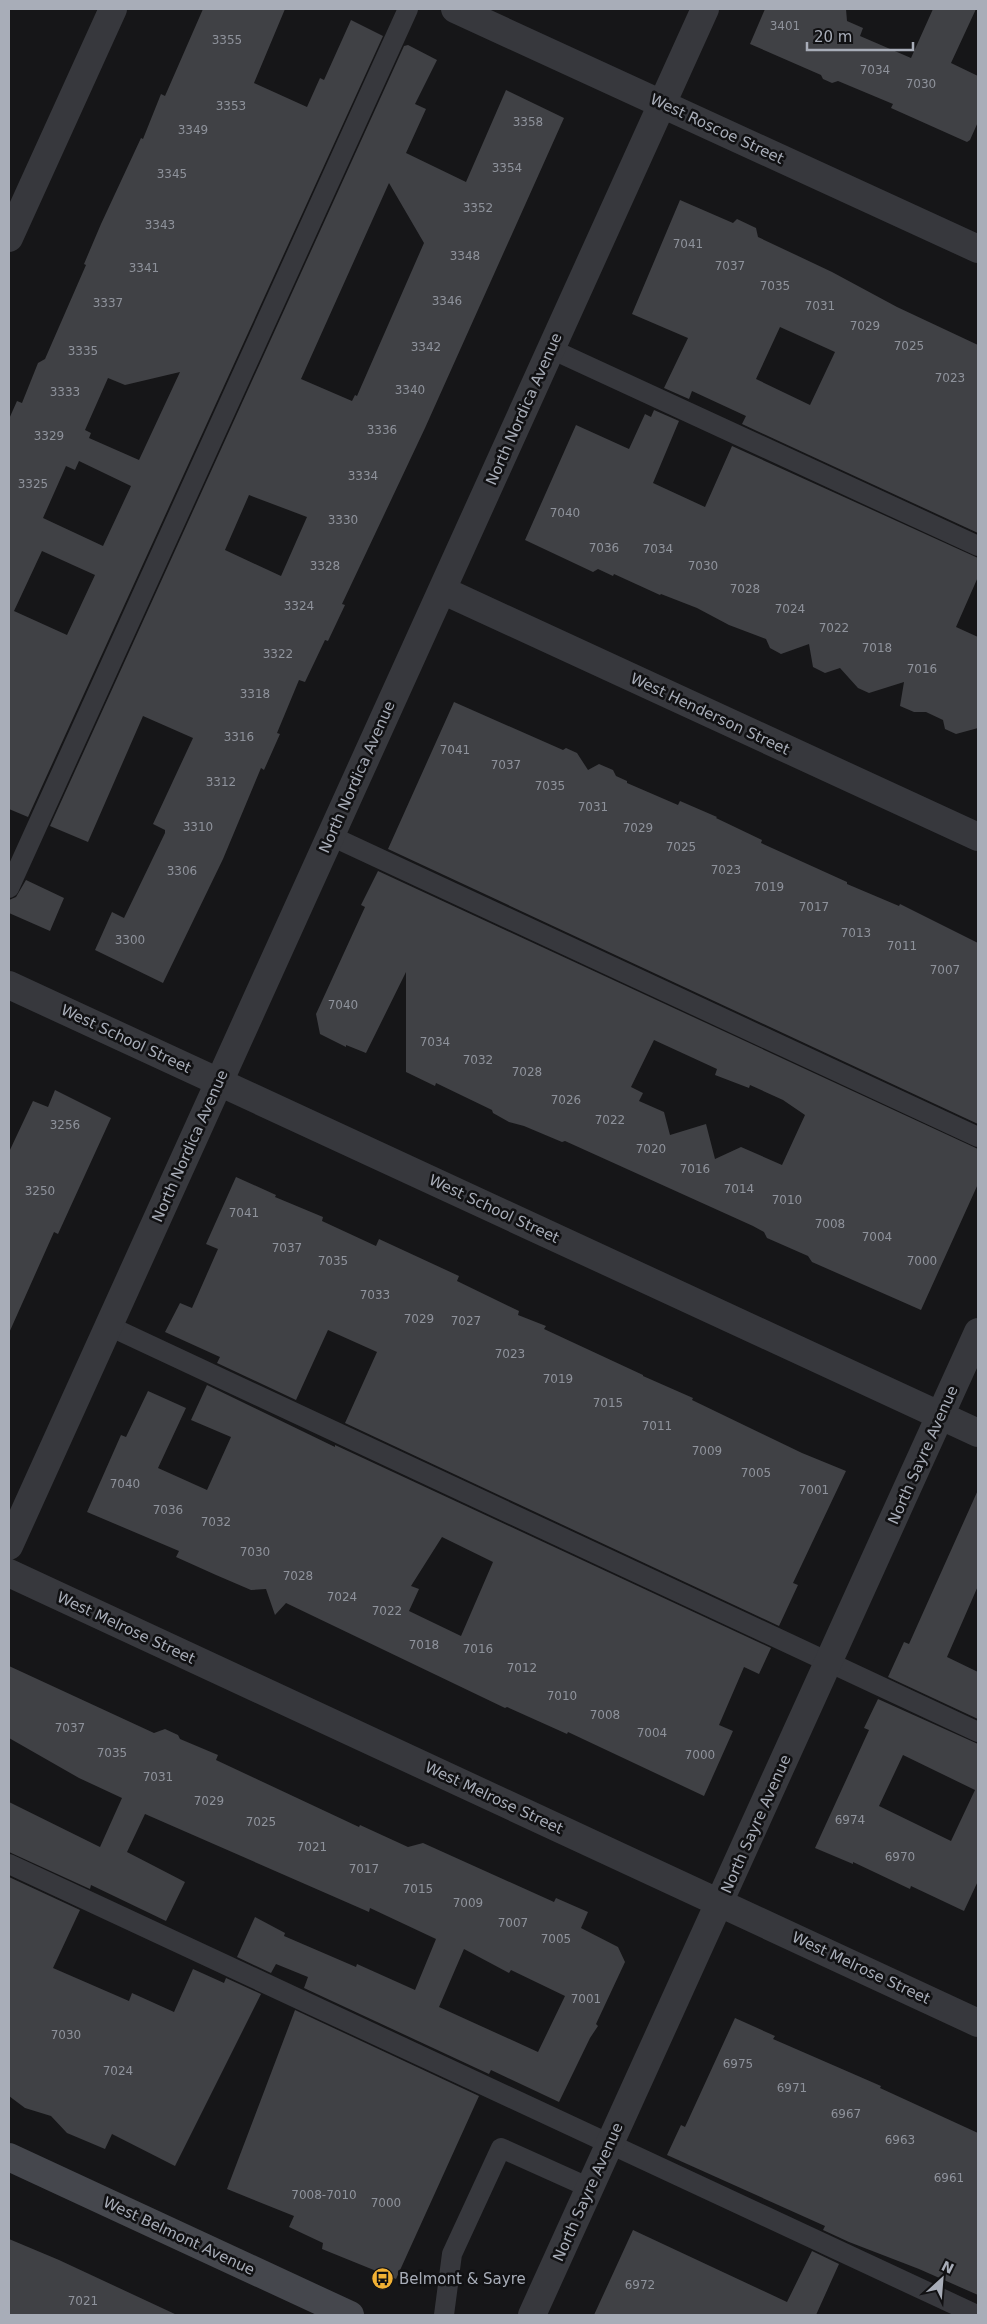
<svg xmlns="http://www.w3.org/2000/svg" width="987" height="2324" font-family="'DejaVu Sans',sans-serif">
	<rect width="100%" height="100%" fill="#161618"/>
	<path fill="#404145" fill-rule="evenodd" d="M203 9H285L254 83 307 107 320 78 324 80 351 20 383 36 28 817 9 809V419L17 401 22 403 38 363 45 359 86 265 84 264 101 224 141 138 143 139 161 94 165 96ZM180 372 139 460 89 438 91 433 85 430 108 378 125 385ZM79 461 131 486 103 546 43 518 66 466 75 470ZM42 551 95 575 67 635 14 611Z
		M765 9H846L847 21 863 28 860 36 911 58 933 9H976L951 63 978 76V122L970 140 967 142 891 108 893 104 838 81 832 83 823 79 821 75 750 44Z
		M408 45 437 60 415 104 426 109 406 153 466 182 506 90 564 118 425 428 342 604 345 605 328 641 325 640 305 682 299 680 277 733 280 734 264 770 261 768 223 859 163 983 95 950 112 912 124 918 165 833V830L153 824 193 738 143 716 88 842 50 826 404 46ZM389 183 424 243 357 396 355 395 352 401 301 379ZM249 495 307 517 281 576 225 550Z
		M680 200 733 223 737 219 756 228 758 237 832 272 897 307 978 345V533L742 424 746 416 692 391 689 399 664 388 688 338 632 314ZM780 327 835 352 810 405 756 379Z
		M654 410 679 421 653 483 705 507 732 446 978 558V577L956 627 978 637V728L956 734 945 729 943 720 926 712H914L900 706 904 682 869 693 858 688 840 668 825 673 813 667 809 644 781 654 770 648 766 639 729 625 697 608 661 594 660 595 614 574 613 576 598 569 593 572 525 540 576 425 629 449 645 414 651 417Z
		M454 702 563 750 566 748 577 753 588 770 599 764 613 770 616 776 627 781V783L678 805 680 801 717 817 716 818 762 840 761 843 847 882V884L899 906 900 904 978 943V1124L388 849Z
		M378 871 978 1149V1184L921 1310 812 1262 808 1256 767 1238 764 1232 753 1226 565 1141 562 1142 524 1126 509 1122 493 1113 492 1110 436 1083 435 1086 406 1072V972L366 1053 346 1045V1047L320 1034 316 1014 365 907 361 905ZM654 1040 717 1069 715 1075 749 1088 750 1085 783 1100 805 1115 782 1165 741 1147 715 1159 706 1124 670 1135 664 1112 639 1101 643 1093 631 1087Z
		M26 880 64 898 50 931 9 913V900L16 897Z
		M55 1090 111 1118 58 1234 54 1232 9 1333V1152L33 1101 48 1107Z
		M236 1177 276 1195 275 1197 323 1217 322 1221 376 1246 379 1239 459 1276 457 1281 519 1311 518 1315 546 1326 544 1329 643 1375V1376L693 1398 692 1400 802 1453 846 1471 793 1583 798 1585 779 1626 345 1423 377 1352 328 1330 296 1400 217 1363 220 1357 165 1332 180 1303 192 1308 218 1249 206 1244Z
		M207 1385 335 1447V1445L771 1648 759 1674 744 1667 719 1725 733 1731 704 1796 568 1732 567 1734 507 1707 505 1708 286 1603 275 1615 266 1589 251 1590 216 1575 176 1557 179 1551 87 1512 121 1435 126 1437 148 1391 186 1408 158 1468 207 1490 231 1437 191 1420ZM442 1537 493 1562 461 1636 409 1611 419 1589 411 1586Z
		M978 1490V1586L947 1657 978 1672V1719L888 1677 904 1642 909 1644Z
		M9 1666 154 1733 165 1729 178 1735 180 1739 218 1755 216 1760 359 1827 360 1825 408 1847 423 1843 554 1902 556 1898 588 1912 581 1928 618 1947 625 1962 596 2024 598 2026 590 2038 559 2102 491 2070 489 2074 304 1988 308 1977 276 1964 271 1973 237 1957 255 1917 285 1933 284 1936 356 1967 357 1964 415 1990 436 1939 370 1908 369 1912 145 1814 127 1852 185 1882 166 1921 91 1885 90 1889 9 1852V1802L100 1847 122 1798 79 1778 9 1738ZM464 1949 509 1973 511 1970 565 1996 538 2052 439 2007Z
		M878 1699 978 1744V1881L964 1911 911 1886 910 1889 853 1862V1864L815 1848 869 1730 864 1728ZM903 1755 975 1790 951 1841 879 1806Z
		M9 1877 80 1910 53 1968 129 2001 132 1993 174 2012 193 1969 224 1983 226 1978 261 1994 175 2166 112 2134 105 2149 67 2133 51 2116 25 2108 9 2096Z
		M295 2010 479 2096 396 2279 322 2249 323 2243 289 2227 294 2216 227 2189Z
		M735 2018 775 2036 773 2039 881 2086 880 2088 978 2133V2295L919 2269 849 2242 823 2230 825 2226 667 2155 681 2125 685 2127Z
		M633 2230 787 2302 812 2251 839 2264 816 2315H594Z
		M9 2239 59 2260 177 2315H9Z"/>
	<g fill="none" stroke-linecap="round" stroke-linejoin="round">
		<path stroke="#37383d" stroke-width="20" d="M551 349 978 546
			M331 836 978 1137
			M9 888 408 9
			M109 1326 978 1732
			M9 1864 977 2315
			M444 2315 452 2254 501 2148 590 2188"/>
		<path stroke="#37383d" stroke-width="28" d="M455 9 978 249
			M9 238 113 9
			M442 590 978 837
			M9 985 978 1433
			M9 1546 705 9
			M9 1573 978 2023
			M532 2315 978 1332"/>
		<path stroke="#45474d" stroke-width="28" d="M9 2157 350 2315"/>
	</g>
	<defs>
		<symbol id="bus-disc" viewBox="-11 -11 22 22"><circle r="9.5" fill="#f2b134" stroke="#111113"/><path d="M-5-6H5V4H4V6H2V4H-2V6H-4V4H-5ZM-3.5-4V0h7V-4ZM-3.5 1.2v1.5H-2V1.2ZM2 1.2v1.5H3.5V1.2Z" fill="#111"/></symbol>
	</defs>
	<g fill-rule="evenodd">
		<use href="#bus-disc" x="370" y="2266" width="25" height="25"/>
	</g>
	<g text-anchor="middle" stroke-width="5" stroke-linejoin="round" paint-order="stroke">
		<g font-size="12" fill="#8e929b">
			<text x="785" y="30">3401</text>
			<text x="227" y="44">3355</text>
			<text x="875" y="74">7034</text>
			<text x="921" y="88">7030</text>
			<text x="231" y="110">3353</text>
			<text x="528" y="126">3358</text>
			<text x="193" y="134">3349</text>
			<text x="507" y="172">3354</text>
			<text x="172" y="178">3345</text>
			<text x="478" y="212">3352</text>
			<text x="160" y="229">3343</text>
			<text x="688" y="248">7041</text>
			<text x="465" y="260">3348</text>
			<text x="730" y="270">7037</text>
			<text x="144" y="272">3341</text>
			<text x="775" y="290">7035</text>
			<text x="447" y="305">3346</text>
			<text x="108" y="307">3337</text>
			<text x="820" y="310">7031</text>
			<text x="865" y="330">7029</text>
			<text x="909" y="350">7025</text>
			<text x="426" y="351">3342</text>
			<text x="83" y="355">3335</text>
			<text x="950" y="382">7023</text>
			<text x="410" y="394">3340</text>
			<text x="65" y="396">3333</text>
			<text x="382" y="434">3336</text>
			<text x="49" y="440">3329</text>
			<text x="363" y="480">3334</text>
			<text x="33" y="488">3325</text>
			<text x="565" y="517">7040</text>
			<text x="343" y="524">3330</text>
			<text x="604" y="552">7036</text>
			<text x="658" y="553">7034</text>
			<text x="325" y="570">3328</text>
			<text x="703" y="570">7030</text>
			<text x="745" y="593">7028</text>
			<text x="299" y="610">3324</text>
			<text x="790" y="613">7024</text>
			<text x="834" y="632">7022</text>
			<text x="877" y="652">7018</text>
			<text x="278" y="658">3322</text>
			<text x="922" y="673">7016</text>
			<text x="255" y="698">3318</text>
			<text x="239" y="741">3316</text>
			<text x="455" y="754">7041</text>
			<text x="506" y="769">7037</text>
			<text x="221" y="786">3312</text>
			<text x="550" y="790">7035</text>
			<text x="593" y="811">7031</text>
			<text x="198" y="831">3310</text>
			<text x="638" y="832">7029</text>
			<text x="681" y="851">7025</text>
			<text x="726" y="874">7023</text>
			<text x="182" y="875">3306</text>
			<text x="769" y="891">7019</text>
			<text x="814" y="911">7017</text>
			<text x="856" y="937">7013</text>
			<text x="130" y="944">3300</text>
			<text x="902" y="950">7011</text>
			<text x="945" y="974">7007</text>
			<text x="343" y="1009">7040</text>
			<text x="435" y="1046">7034</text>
			<text x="478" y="1064">7032</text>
			<text x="527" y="1076">7028</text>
			<text x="566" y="1104">7026</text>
			<text x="610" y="1124">7022</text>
			<text x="65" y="1129">3256</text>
			<text x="651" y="1153">7020</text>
			<text x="695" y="1173">7016</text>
			<text x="739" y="1193">7014</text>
			<text x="40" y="1195">3250</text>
			<text x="787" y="1204">7010</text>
			<text x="244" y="1217">7041</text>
			<text x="830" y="1228">7008</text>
			<text x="877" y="1241">7004</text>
			<text x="287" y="1252">7037</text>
			<text x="333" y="1265">7035</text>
			<text x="922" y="1265">7000</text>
			<text x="375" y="1299">7033</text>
			<text x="419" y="1323">7029</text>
			<text x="466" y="1325">7027</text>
			<text x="510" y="1358">7023</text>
			<text x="558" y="1383">7019</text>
			<text x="608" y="1407">7015</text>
			<text x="657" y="1430">7011</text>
			<text x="707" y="1455">7009</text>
			<text x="756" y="1477">7005</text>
			<text x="125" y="1488">7040</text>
			<text x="814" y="1494">7001</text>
			<text x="168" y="1514">7036</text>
			<text x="216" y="1526">7032</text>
			<text x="255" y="1556">7030</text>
			<text x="298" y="1580">7028</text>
			<text x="342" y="1601">7024</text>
			<text x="387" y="1615">7022</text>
			<text x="424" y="1649">7018</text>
			<text x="478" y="1653">7016</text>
			<text x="522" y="1672">7012</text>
			<text x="562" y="1700">7010</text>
			<text x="605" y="1719">7008</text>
			<text x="70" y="1732">7037</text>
			<text x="652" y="1737">7004</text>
			<text x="112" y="1757">7035</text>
			<text x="700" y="1759">7000</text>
			<text x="158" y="1781">7031</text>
			<text x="209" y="1805">7029</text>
			<text x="850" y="1824">6974</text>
			<text x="261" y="1826">7025</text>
			<text x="312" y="1851">7021</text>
			<text x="900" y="1861">6970</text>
			<text x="364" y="1873">7017</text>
			<text x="418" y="1893">7015</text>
			<text x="468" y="1907">7009</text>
			<text x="513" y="1927">7007</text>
			<text x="556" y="1943">7005</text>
			<text x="586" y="2003">7001</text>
			<text x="66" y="2039">7030</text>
			<text x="738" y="2068">6975</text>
			<text x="118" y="2075">7024</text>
			<text x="792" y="2092">6971</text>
			<text x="846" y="2118">6967</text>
			<text x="900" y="2144">6963</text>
			<text x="949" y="2182">6961</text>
			<text x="324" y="2199">7008-7010</text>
			<text x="386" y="2207">7000</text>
			<text x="640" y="2289">6972</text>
			<text x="83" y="2305">7021</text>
		</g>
		<g font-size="15" fill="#a8adb8" stroke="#111113">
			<text transform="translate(717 129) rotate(25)" y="5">West Roscoe Street</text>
			<text transform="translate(524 409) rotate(-66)" y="5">North Nordica Avenue</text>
			<text transform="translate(710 714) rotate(25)" y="5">West Henderson Street</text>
			<text transform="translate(357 777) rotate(-66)" y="5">North Nordica Avenue</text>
			<text transform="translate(126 1039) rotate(25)" y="5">West School Street</text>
			<text transform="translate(190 1146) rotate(-66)" y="5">North Nordica Avenue</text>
			<text transform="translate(494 1209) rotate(25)" y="5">West School Street</text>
			<text transform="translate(923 1455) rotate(-66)" y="5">North Sayre Avenue</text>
			<text transform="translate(126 1628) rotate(25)" y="5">West Melrose Street</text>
			<text transform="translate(494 1798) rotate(25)" y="5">West Melrose Street</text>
			<text transform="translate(756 1824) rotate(-66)" y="5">North Sayre Avenue</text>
			<text transform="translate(861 1968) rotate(25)" y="5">West Melrose Street</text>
			<text transform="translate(588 2192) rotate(-66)" y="5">North Sayre Avenue</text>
			<text transform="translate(179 2236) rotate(25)" y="5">West Belmont Avenue</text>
		</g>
		<g font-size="15" fill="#a8adb8" stroke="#111113" text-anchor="start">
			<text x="399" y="2284">Belmont &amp; Sayre</text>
		</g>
	</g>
	<rect width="987" height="2324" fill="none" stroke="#a8adb8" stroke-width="20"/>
	<g transform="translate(942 2279) rotate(26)" stroke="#111113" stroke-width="4" paint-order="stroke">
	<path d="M0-4L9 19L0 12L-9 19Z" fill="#a8adb8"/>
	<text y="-8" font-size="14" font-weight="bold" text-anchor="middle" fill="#a8adb8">N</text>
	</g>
	<path d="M807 42v8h106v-8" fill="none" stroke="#a8adb8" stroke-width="2.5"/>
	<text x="814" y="42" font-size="15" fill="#a8adb8" stroke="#111113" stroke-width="4" paint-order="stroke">20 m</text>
</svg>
